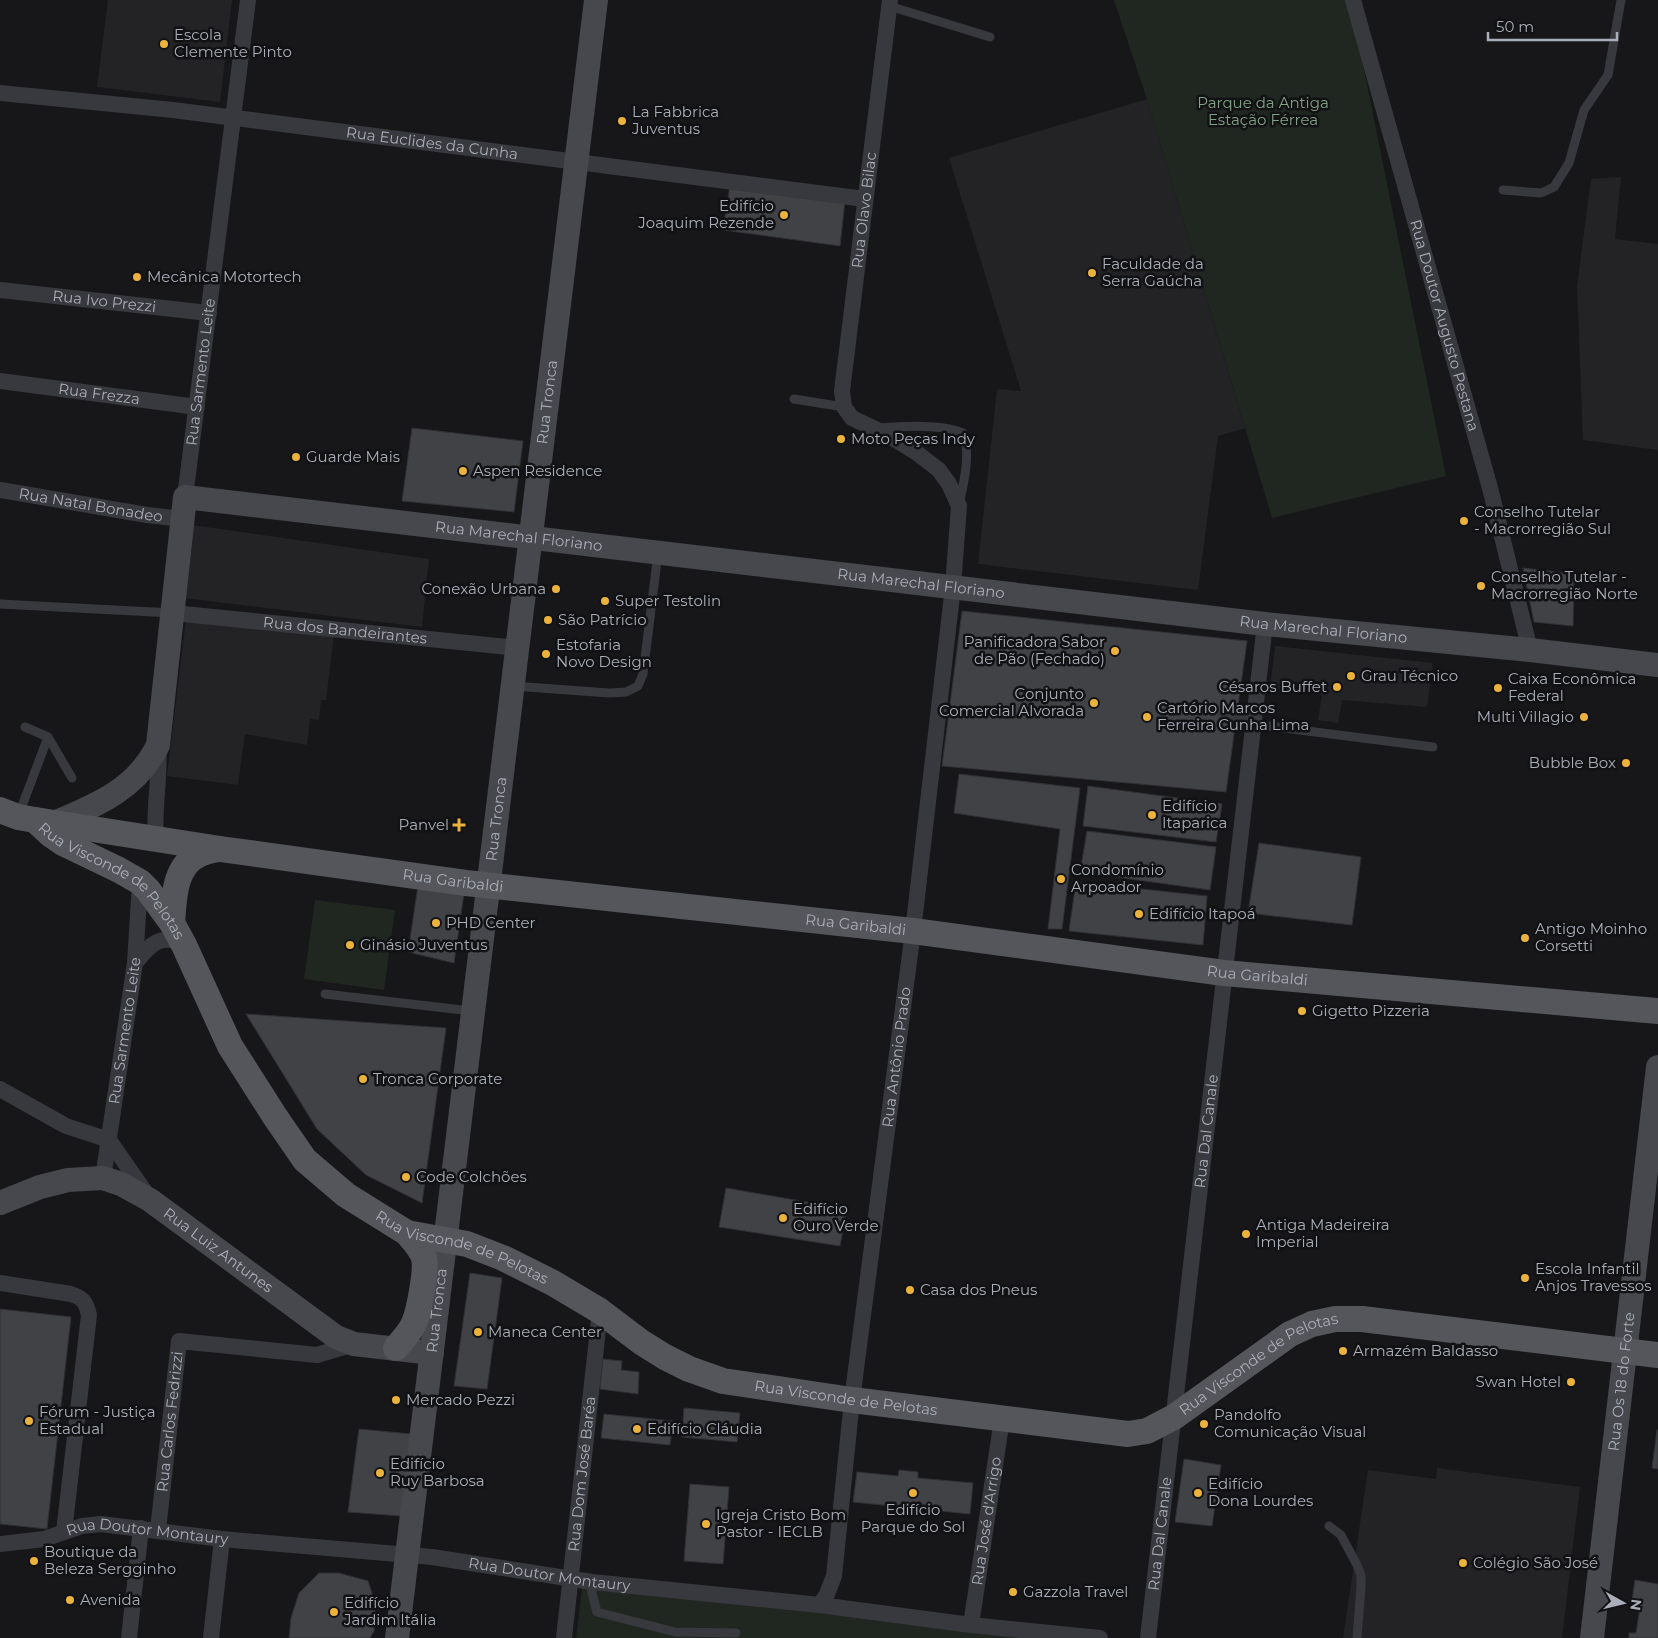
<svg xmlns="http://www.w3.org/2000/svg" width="1658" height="1638" font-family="Montserrat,sans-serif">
	<rect width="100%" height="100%" fill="#171719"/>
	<path fill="#232326" d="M108 0H232L220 102 97 87Z
		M1147 99 1245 428 1218 436 1198 590 978 564 997 389 1021 391 949 158Z
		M1621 177 1615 239 1658 244V450L1583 440 1577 286 1591 179Z
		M193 525 429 559 422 627 184 598Z
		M186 619 334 635 326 700H321L319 720 310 719 307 745 245 734 238 785 167 776Z
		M1275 646 1433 663 1427 707 1342 700 1338 723 1318 720 1322 695 1270 688Z
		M1437 1468 1580 1487 1562 1638H1343L1368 1470 1436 1479Z"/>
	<path fill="#1f2720" d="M1114 0H1350L1446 476 1272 518 1147 99Z
		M315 900 395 910 384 990 304 979Z
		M583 1581 1035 1638H576Z"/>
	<path fill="#414246" stroke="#313135" d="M730 185 845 200 840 246 723 230Z
		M412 428 523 441 514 512 402 501Z
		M1523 568 1574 574 1573 626 1534 622Z
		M962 611 1247 641 1226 792 942 766Z
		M959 774 1080 788 1062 929H1048L1060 829 954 813Z
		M1088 786 1222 804 1216 842 1083 826Z
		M1087 831 1216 847 1210 890 1080 872Z
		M1259 843 1361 857 1352 925 1248 913Z
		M1076 882 1207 896 1203 945 1069 931Z
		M418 886 464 893 454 963 408 952Z
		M246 1014 446 1028 422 1203 366 1175 317 1129Z
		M726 1188 847 1209 840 1246 719 1227Z
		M470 1273 502 1278 487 1389 454 1386Z
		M0 1309 71 1317 47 1529 0 1524Z
		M603 1359 622 1361 621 1370 639 1372 638 1394 600 1389Z
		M684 1408 740 1413 737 1442 682 1437Z
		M604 1414 673 1421 670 1445 601 1438Z
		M359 1429 411 1434 401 1516 348 1512Z
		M1657 1430H1658V1469L1652 1468Z
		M1184 1459 1221 1465 1212 1526 1175 1522Z
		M899 1470 918 1472V1478L973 1483 970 1514 853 1502 857 1472 898 1476Z
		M690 1484 729 1487 723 1564 684 1561Z
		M319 1573H339L368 1581 376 1605 374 1631 370 1638H289L291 1618 299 1593Z
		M1635 1580 1658 1584V1638H1629V1633H1636L1640 1608 1631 1607Z"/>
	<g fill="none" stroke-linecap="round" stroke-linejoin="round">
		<path stroke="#38393e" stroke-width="9" d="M889 6 990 37
			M1503 190 1541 193 1554 187 1569 163 1584 110 1608 75 1621 0
			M794 399 844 407
			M879 428C903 426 942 424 963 433 971 452 964 483 959 504
			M0 604 172 613
			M513 686 609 693 626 692 638 686 643 674 658 553
			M1222 715 1254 717
			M1253 724 1433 747
			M48 737 72 778
			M19 814 48 737 25 727
			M325 994 471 1011
			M1329 1526 1341 1535 1356 1563 1361 1575V1587L1357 1638
			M592 1582V1593L597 1612 675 1632 736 1633"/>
		<g stroke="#38393e" stroke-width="16">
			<path id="s1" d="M1353 0 1490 488 1530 650"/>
			<path id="s2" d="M0 93 173 110 865 199"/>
			<path id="s3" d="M0 290 209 313"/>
			<path id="s4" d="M0 381 197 407"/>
			<path id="s5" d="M0 490 147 515 183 519"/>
			<path id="s6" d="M185 497 248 0"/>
			<path id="s7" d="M174 613 518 648"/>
			<path d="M156 839C153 807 161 777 158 745"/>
			<path d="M135 963C150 945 160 932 184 945"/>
			<path d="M0 1089 66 1126 109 1140 148 1196"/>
			<path id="s8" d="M103 1178 135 963 140 882"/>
			<path d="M0 1283 71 1294C83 1298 86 1302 89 1315L64 1532"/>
			<path id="s9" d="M158 1530 179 1341 317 1355 354 1344"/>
			<path id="s10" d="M0 1544 44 1539 82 1526 101 1524 222 1539 432 1557 592 1582 820 1605 971 1625 1100 1638"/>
			<path id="s11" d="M820 1605 827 1594 834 1576 852 1400 913 931 953 587 959 506 949 484 939 470 917 453 888 435 852 418 844 407 842 391 890 0"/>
			<path id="s12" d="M971 1625 1002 1419"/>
			<path d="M129 1638 141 1528"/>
			<path d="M211 1638 222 1539"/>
			<path id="s13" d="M564 1638 600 1311"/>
			<path id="s14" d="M1148 1638 1265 624"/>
		</g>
		<g stroke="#46484e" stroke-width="24">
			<path id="s15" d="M54 823C97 805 137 789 158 745L185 497 1265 624 1530 650 1658 665"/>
			<path id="s16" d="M0 1203 40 1187 68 1180 103 1178 121 1184 150 1200 336 1337 354 1344 432 1353"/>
			<path id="s17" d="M397 1638 596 0"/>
			<path id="s18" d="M1592 1638 1658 1067"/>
		</g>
		<g stroke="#54565c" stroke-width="26">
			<path id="s19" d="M0 810 18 817 35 820 220 849 466 883 913 931 1224 973 1658 1011"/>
			<path id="s20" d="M35 820 50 834 63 843 119 870 140 882 148 890 172 923 184 945 230 1046 274 1115 305 1160 346 1195 407 1233 467 1244 503 1258 553 1283 600 1311 641 1342 665 1357 689 1369 723 1381 852 1400 1128 1434 1147 1431 1174 1417 1290 1334 1312 1324 1335 1319H1362L1658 1355"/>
			<path d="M172 923C174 898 174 865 200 854 206 851 213 850 219 849"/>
			<path d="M396 1348C402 1340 410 1333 414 1323 419 1312 427 1270 424 1258 421 1248 413 1240 407 1233"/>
		</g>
	</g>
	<g fill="#ecb33c" stroke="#121214" stroke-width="2">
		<circle cx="164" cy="44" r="5"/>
		<circle cx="622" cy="121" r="5"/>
		<circle cx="784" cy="215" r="5"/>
		<circle cx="1092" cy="273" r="5"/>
		<circle cx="137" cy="277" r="5"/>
		<circle cx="841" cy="439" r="5"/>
		<circle cx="296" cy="457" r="5"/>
		<circle cx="463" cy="471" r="5"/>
		<circle cx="1464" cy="521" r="5"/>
		<circle cx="1481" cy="586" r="5"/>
		<circle cx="556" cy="589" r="5"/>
		<circle cx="605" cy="601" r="5"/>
		<circle cx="548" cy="620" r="5"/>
		<circle cx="1115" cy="651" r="5"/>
		<circle cx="546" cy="654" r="5"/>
		<circle cx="1351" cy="676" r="5"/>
		<circle cx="1337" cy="687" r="5"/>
		<circle cx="1498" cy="688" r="5"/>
		<circle cx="1094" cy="703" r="5"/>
		<circle cx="1147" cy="717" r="5"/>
		<circle cx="1584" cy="717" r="5"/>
		<circle cx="1626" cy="763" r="5"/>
		<circle cx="1152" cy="815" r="5"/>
		<path d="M456.5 817.5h5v5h5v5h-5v5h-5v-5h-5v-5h5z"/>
		<circle cx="1061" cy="879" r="5"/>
		<circle cx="1139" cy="914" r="5"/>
		<circle cx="436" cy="923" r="5"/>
		<circle cx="1525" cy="938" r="5"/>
		<circle cx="350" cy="945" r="5"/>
		<circle cx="1302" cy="1011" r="5"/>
		<circle cx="363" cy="1079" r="5"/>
		<circle cx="406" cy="1177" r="5"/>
		<circle cx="783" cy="1218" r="5"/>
		<circle cx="1246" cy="1234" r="5"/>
		<circle cx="1525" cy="1278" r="5"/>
		<circle cx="910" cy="1290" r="5"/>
		<circle cx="478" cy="1332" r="5"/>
		<circle cx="1343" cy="1351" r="5"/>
		<circle cx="1571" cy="1382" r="5"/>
		<circle cx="396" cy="1400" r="5"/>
		<circle cx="29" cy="1421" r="5"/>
		<circle cx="1204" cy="1424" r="5"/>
		<circle cx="637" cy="1429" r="5"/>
		<circle cx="380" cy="1473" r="5"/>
		<circle cx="913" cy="1493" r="5"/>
		<circle cx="1198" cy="1493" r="5"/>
		<circle cx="706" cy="1524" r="5"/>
		<circle cx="34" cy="1561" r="5"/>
		<circle cx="1463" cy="1563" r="5"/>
		<circle cx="1013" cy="1592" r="5"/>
		<circle cx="70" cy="1600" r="5"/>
		<circle cx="334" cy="1612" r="5"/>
	</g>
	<g text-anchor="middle" stroke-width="5" stroke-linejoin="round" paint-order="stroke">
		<g font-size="15" fill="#a9aeb8" stroke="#121214" text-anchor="start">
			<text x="174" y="40">Escola<tspan x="174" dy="17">Clemente Pinto</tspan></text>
			<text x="632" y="117">La Fabbrica<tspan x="632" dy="17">Juventus</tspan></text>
			<text x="774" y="211" text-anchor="end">Edifício<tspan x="774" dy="17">Joaquim Rezende</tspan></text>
			<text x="1102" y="269">Faculdade da<tspan x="1102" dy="17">Serra Gaúcha</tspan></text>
			<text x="147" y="282">Mecânica Motortech</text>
			<text x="851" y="444">Moto Peças Indy</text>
			<text x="306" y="462">Guarde Mais</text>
			<text x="473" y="476">Aspen Residence</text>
			<text x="1474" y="517">Conselho Tutelar<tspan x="1474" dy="17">- Macrorregião Sul</tspan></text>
			<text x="1491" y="582">Conselho Tutelar -<tspan x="1491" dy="17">Macrorregião Norte</tspan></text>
			<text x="546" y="594" text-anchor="end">Conexão Urbana</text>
			<text x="615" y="606">Super Testolin</text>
			<text x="558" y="625">São Patrício</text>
			<text x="1105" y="647" text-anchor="end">Panificadora Sabor<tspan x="1105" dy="17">de Pão (Fechado)</tspan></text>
			<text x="556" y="650">Estofaria<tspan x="556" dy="17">Novo Design</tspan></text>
			<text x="1361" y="681">Grau Técnico</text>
			<text x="1508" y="684">Caixa Econômica<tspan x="1508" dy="17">Federal</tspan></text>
			<text x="1327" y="692" text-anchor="end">Césaros Buffet</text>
			<text x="1084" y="699" text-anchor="end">Conjunto<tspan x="1084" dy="17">Comercial Alvorada</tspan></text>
			<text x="1157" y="713">Cartório Marcos<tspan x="1157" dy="17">Ferreira Cunha Lima</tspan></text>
			<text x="1574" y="722" text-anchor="end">Multi Villagio</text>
			<text x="1616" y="768" text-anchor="end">Bubble Box</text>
			<text x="1162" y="811">Edifício<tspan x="1162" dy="17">Itaparica</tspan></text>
			<text x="449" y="830" text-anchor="end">Panvel</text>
			<text x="1071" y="875">Condomínio<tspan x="1071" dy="17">Arpoador</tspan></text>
			<text x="1149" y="919">Edifício Itapoá</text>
			<text x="446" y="928">PHD Center</text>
			<text x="1535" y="934">Antigo Moinho<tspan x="1535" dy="17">Corsetti</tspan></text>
			<text x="360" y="950">Ginásio Juventus</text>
			<text x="1312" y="1016">Gigetto Pizzeria</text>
			<text x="373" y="1084">Tronca Corporate</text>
			<text x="416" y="1182">Code Colchões</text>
			<text x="793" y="1214">Edifício<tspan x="793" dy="17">Ouro Verde</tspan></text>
			<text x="1256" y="1230">Antiga Madeireira<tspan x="1256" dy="17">Imperial</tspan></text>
			<text x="1535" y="1274">Escola Infantil<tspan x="1535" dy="17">Anjos Travessos</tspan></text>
			<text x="920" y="1295">Casa dos Pneus</text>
			<text x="488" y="1337">Maneca Center</text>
			<text x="1353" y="1356">Armazém Baldasso</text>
			<text x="1561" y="1387" text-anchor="end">Swan Hotel</text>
			<text x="406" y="1405">Mercado Pezzi</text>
			<text x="39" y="1417">Fórum - Justiça<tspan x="39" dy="17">Estadual</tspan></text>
			<text x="1214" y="1420">Pandolfo<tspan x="1214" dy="17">Comunicação Visual</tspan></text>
			<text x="647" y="1434">Edifício Cláudia</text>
			<text x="390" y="1469">Edifício<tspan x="390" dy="17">Ruy Barbosa</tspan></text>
			<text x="1208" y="1489">Edifício<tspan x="1208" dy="17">Dona Lourdes</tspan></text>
			<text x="913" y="1515" text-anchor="middle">Edifício<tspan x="913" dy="17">Parque do Sol</tspan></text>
			<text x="716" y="1520">Igreja Cristo Bom<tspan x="716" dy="17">Pastor - IECLB</tspan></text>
			<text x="44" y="1557">Boutique da<tspan x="44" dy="17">Beleza Sergginho</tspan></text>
			<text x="1473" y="1568">Colégio São José</text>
			<text x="1023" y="1597">Gazzola Travel</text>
			<text x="80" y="1605">Avenida</text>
			<text x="344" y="1608">Edifício<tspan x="344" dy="17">Jardim Itália</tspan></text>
		</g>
		<g font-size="15" fill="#81a284" stroke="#121214">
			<text x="1263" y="108">Parque da Antiga<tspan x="1263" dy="17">Estação Férrea</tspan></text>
		</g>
		<g font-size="15" fill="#a9aeb8" stroke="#121214">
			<text dy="5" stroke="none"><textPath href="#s2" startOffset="435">Rua Euclides da Cunha</textPath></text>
			<text dy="5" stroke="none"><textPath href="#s11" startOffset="1465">Rua Olavo Bilac</textPath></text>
			<text dy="5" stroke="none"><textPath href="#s3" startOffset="105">Rua Ivo Prezzi</textPath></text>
			<text dy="5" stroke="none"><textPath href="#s1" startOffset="338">Rua Doutor Augusto Pestana</textPath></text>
			<text dy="5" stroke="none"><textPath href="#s6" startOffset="126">Rua Sarmento Leite</textPath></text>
			<text dy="5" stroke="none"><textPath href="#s4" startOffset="100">Rua Frezza</textPath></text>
			<text dy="5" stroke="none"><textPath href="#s17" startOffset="1245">Rua Tronca</textPath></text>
			<text dy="5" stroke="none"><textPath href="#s5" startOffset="92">Rua Natal Bonadeo</textPath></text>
			<text dy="5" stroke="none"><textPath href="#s15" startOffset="719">Rua Marechal Floriano</textPath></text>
			<text dy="5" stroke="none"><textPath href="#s15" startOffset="1124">Rua Marechal Floriano</textPath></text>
			<text dy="5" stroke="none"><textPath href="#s15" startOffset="1529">Rua Marechal Floriano</textPath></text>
			<text dy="5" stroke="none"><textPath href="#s7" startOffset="172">Rua dos Bandeirantes</textPath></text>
			<text dy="5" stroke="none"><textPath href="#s17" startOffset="825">Rua Tronca</textPath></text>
			<text dy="5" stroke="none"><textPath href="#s19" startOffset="459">Rua Garibaldi</textPath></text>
			<text dy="5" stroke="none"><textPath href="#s20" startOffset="100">Rua Visconde de Pelotas</textPath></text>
			<text dy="5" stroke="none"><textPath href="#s19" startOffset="864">Rua Garibaldi</textPath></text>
			<text dy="5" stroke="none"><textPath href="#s19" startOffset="1269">Rua Garibaldi</textPath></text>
			<text dy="5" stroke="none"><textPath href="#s8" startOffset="149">Rua Sarmento Leite</textPath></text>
			<text dy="5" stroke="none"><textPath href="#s11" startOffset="555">Rua Antônio Prado</textPath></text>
			<text dy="5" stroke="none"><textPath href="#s14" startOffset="510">Rua Dal Canale</textPath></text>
			<text dy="5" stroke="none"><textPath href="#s20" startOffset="630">Rua Visconde de Pelotas</textPath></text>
			<text dy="5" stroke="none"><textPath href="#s16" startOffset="244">Rua Luiz Antunes</textPath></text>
			<text dy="5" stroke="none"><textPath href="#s17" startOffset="330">Rua Tronca</textPath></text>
			<text dy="5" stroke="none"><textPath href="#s20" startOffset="1485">Rua Visconde de Pelotas</textPath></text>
			<text dy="5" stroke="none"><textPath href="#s18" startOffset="258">Rua Os 18 do Forte</textPath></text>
			<text dy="5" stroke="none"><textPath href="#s20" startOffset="1050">Rua Visconde de Pelotas</textPath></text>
			<text dy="5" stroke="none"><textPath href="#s9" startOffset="109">Rua Carlos Fedrizzi</textPath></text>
			<text dy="5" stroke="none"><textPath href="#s13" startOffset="165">Rua Dom José Baréa</textPath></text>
			<text dy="5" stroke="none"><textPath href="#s12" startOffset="105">Rua José d'Arrigo</textPath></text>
			<text dy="5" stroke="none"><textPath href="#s14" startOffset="105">Rua Dal Canale</textPath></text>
			<text dy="5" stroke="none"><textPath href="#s10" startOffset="150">Rua Doutor Montaury</textPath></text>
			<text dy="5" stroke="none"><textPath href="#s10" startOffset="555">Rua Doutor Montaury</textPath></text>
		</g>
	</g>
	<g transform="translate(1623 1603) rotate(98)" stroke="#121214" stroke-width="4" paint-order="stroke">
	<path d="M0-4L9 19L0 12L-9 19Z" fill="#a9aeb8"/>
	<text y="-8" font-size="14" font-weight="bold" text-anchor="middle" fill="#a9aeb8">N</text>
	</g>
	<path d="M1488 32v8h129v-8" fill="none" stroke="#a9aeb8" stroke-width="2.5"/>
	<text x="1496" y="32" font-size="15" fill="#a9aeb8" stroke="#121214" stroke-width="4" paint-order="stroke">50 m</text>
</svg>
